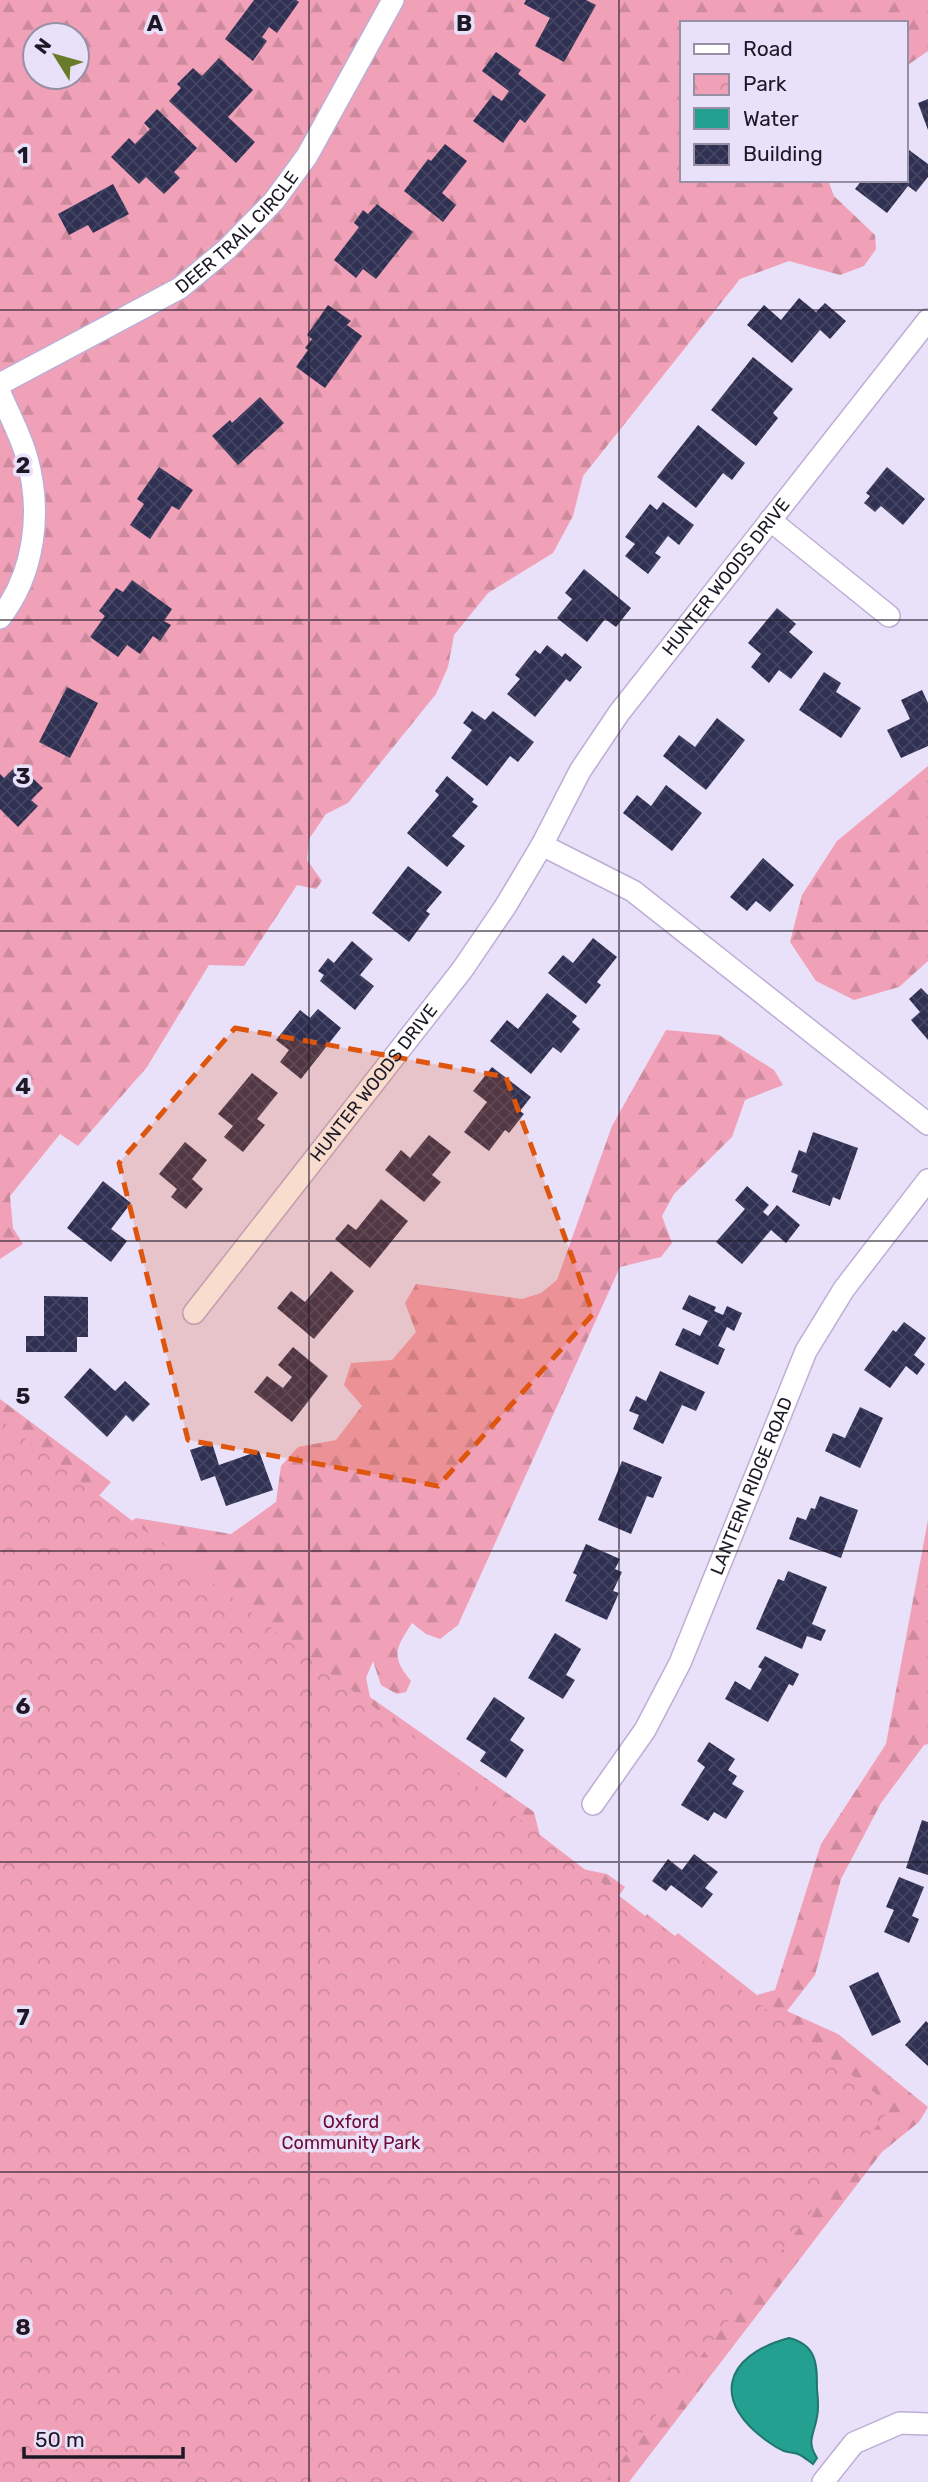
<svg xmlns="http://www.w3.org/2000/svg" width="928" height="2482" font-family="Rubik,sans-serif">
	<defs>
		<pattern id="forest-firs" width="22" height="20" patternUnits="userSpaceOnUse" patternTransform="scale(1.75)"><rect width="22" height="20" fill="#f1a1b7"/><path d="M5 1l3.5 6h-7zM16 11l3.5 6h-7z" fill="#ce8a9d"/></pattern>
		<pattern id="park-crowns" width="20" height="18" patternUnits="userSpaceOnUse" patternTransform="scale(1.75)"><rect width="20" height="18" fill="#f1a1b7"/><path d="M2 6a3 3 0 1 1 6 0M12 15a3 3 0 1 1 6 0" fill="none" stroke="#ce8a9d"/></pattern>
		<pattern id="building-cross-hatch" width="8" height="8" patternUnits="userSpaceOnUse" patternTransform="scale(1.75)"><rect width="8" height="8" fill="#2f3052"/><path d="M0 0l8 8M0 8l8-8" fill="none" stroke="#444562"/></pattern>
	</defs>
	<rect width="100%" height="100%" fill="#e9e0f9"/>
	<path fill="url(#forest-firs)" fill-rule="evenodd" d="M0 0H928V51L905 67V23H681V180H828L834 196 875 235 876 249 864 266 840 275 789 261 740 279 583 476 573 516 553 553 488 593 454 635 448 667 436 694 348 803 326 814 309 839 307 860 322 881 316 889 297 885 244 966 209 965 147 1067 78 1146 60 1134 10 1196 13 1228 23 1244 0 1259ZM35 35H77V77H35Z
		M928 766V961L899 987 854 1000 816 981 790 942 802 895 837 841Z
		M666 1030 719 1035 774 1070 783 1085 745 1100 732 1137 674 1194 662 1216 672 1243 661 1257 620 1267 458 1625 440 1639 426 1634 412 1623C396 1648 390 1656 411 1681L406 1692 397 1694 381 1685 373 1661 366 1678 370 1697 534 1812 545 1856 557 1864 607 1874 625 1887 613 1904 640 1924 647 1914 675 1936 678 1933 757 1995 775 1990 821 1844 886 1744 928 1520V1744L924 1745 881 1803 841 1879 815 1975 787 2011 838 2034 928 2107 919 2122 882 2152 629 2482H400L0 1686 117 1531 136 1518 231 1534 276 1502 281 1466 298 1447 336 1440 362 1406 344 1385 351 1363 392 1360 416 1332 405 1303 416 1284 522 1299 541 1293 557 1280 612 1126Z
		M0 1399 111 1482 90 1506 0 1499Z"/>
	<path fill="url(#park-crowns)" d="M0 1419 892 2106 605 2482H0Z"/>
	<path fill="#23a08f" stroke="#217770" stroke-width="2" d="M789 2338C817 2345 817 2364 817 2389 818 2398 819 2408 817 2417 814 2435 806 2441 817 2458L813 2464C809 2461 804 2457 800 2455 795 2452 789 2453 784 2451 779 2449 774 2446 770 2443 711 2403 722 2356 789 2338Z"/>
	<path fill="url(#building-cross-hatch)" d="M254 0H296L299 2 277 33 269 27 262 37 267 41 253 61 225 39Z
		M526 0H586L596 5 564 62 535 46 550 18 524 4Z
		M496 52 521 70 518 74 546 95 525 123 520 119 503 143 473 121 493 95 502 101 509 91 482 71Z
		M219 58 253 90 228 117 255 142 236 163 169 101 181 88 177 84 193 68 202 76Z
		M928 99V130L918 103Z
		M157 109 197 148 174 172 180 178 164 194 146 177 139 184 111 157 129 138 135 144 150 129 144 123Z
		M445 144 467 161 442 193 456 205 443 222 404 191 428 159 431 161Z
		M905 147 928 164V177L916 192 908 186 887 213 855 189 862 180H905Z
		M113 184 129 214 93 233 88 225 69 235 58 214Z
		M377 204 413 232 376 279 363 269 356 278 334 260 359 227 354 223 363 210 368 214Z
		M799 298 816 312 825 303 846 321 830 339 820 330 792 363 747 325 764 305 781 320Z
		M328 305 351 321 347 325 362 336 325 388 296 367 308 350 305 348 312 339 307 335Z
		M753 357 793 389 773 413 778 418 756 446 711 410Z
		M260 397 284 423 238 465 212 436 230 420 232 423Z
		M698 425 745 463 732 480 723 473 696 508 657 477Z
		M159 467 193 490 179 510 172 506 150 539 130 525 144 504 137 499Z
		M887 467 925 499 903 525 881 506 875 512 864 503 870 496 866 493Z
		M663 502 694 525 679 545 668 536 655 553 661 557 648 574 625 556 635 544 625 537 650 504 657 510Z
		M584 569 631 608 616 627 605 619 587 642 557 618 572 599 565 593Z
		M132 580 172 609 164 621 171 625 160 641 153 636 140 654 127 645 118 657 90 637 105 616 99 611 116 588 123 592Z
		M777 608 796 624 789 632 813 652 791 679 779 670 769 683 751 667 761 654 748 643Z
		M547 645 562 657 565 653 582 667 570 682 566 679 535 717 507 694 520 679 515 675 535 650 540 654Z
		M824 672 841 683 836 692 861 708 841 738 799 710Z
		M67 687 98 703 70 758 39 742Z
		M922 690 928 703V746L901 758 887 730 910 719 901 700Z
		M472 711 485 720 493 711 534 742 518 762 510 756 487 786 451 758 472 730 463 723Z
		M717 718 745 740 706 790 663 756 679 735 695 747Z
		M18 764 43 788 31 800 38 806 18 827 0 809V774L4 778Z
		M447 776 474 799 472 802 478 806 452 836 465 846 447 867 407 833 439 795 435 791Z
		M666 785 702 813 672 851 623 813 637 795 651 806Z
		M763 858 794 885 770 912 756 901 747 911 730 897Z
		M408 866 442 892 426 911 430 914 409 942 372 913Z
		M593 938 617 957 597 982 601 985 586 1004 548 973 563 955 573 963Z
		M352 941 373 959 360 975 374 986 355 1010 320 981 324 975 318 971 328 958 334 963Z
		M921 988 928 995V1040L911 1020 920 1012 909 999Z
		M547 993 577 1016 572 1022 580 1029 561 1053 553 1047 531 1074 490 1041 507 1020 518 1029Z
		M318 1009 341 1028 301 1079 280 1062 289 1050 276 1040 300 1010 310 1018Z
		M492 1067 531 1097 520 1111 524 1114 509 1133 505 1130 489 1151 464 1132 487 1102 473 1091Z
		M252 1073 278 1093 257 1119 265 1125 243 1152 224 1137 233 1126 218 1114Z
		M813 1132 858 1148 840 1200 833 1197 830 1206 792 1192 798 1175 791 1172 799 1150 806 1153Z
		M429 1135 451 1152 432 1175 441 1182 424 1202 385 1170 401 1150 410 1158Z
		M185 1142 207 1160 192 1179 203 1189 186 1209 171 1197 177 1189 159 1174Z
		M103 1181 131 1203 111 1229 127 1241 111 1262 67 1228Z
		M747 1186 769 1205 763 1212 768 1216 777 1205 800 1225 786 1243 771 1230 742 1264 716 1242 745 1209 735 1200Z
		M381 1199 408 1221 370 1268 335 1239 348 1224 356 1230Z
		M331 1271 354 1291 314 1339 277 1308 291 1291 305 1302Z
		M689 1295 716 1307 714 1311 723 1315 727 1306 742 1313 734 1331 727 1327 718 1346 725 1349 718 1365 675 1345 683 1328 700 1336 708 1321 682 1309Z
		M44 1296 88 1297V1337H77V1352H26V1336H44Z
		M904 1322 926 1338 914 1355 925 1364 917 1375 906 1366 890 1388 864 1370 893 1330 896 1332Z
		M293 1347 328 1376 292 1422 254 1392 267 1376 283 1388 292 1377 278 1365Z
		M90 1368 115 1391 125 1381 150 1404 133 1422 126 1415 107 1437 64 1397Z
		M660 1371 705 1392 696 1411 682 1405 663 1444 633 1429 639 1415 629 1411 636 1396 646 1401Z
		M860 1407 883 1418 860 1468 825 1451 833 1433 845 1438Z
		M212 1443 219 1465 259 1451 273 1490 226 1506 215 1476 201 1481 190 1450Z
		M622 1461 662 1477 653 1498 647 1496 631 1534 598 1520Z
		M820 1496 858 1510 841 1558 789 1539 797 1517 806 1520 811 1508 815 1509Z
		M586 1544 620 1559 615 1569 622 1572 613 1591 619 1593 607 1620 565 1601 577 1575 573 1573Z
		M788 1571 827 1587 812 1624 826 1630 821 1641 807 1636 802 1649 756 1629 778 1579 784 1581Z
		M555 1633 581 1649 566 1675 575 1680 563 1699 528 1678Z
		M765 1656 799 1674 793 1686 789 1684 768 1722 725 1699 735 1681 750 1690 762 1669 758 1667Z
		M494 1697 525 1718 510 1740 524 1750 506 1778 480 1761 486 1752 466 1739Z
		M709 1742 735 1759 728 1770 737 1776 732 1784 744 1791 726 1819 714 1812 708 1821 681 1805 705 1767 697 1761Z
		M922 1820 928 1822V1875L906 1868Z
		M694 1854 718 1872 705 1888 713 1894 702 1908 671 1885 666 1891 652 1881 668 1859 682 1870Z
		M899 1877 924 1887 912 1916 919 1919 909 1943 884 1932 894 1910 886 1907Z
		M878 1972 901 2022 872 2036 849 1986Z
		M926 2021 928 2023V2066L905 2045Z"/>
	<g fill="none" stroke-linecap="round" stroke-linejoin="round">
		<defs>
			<g id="street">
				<path id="s1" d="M0 384 180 288 227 249 274 201 307 156 393 0"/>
				<path d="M0 393C9 414 21 436 27 458 42 512 35 573 0 618"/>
				<path d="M770 520 889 616"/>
				<path d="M542 845 633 891 928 1124"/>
				<path id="s2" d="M194 1313 462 970 505 907 542 845 580 771 619 713 928 320"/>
				<path id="s3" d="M593 1804 645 1730 680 1663 806 1351 844 1289 928 1180"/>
				<path d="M823 2482 854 2443 900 2423 928 2424"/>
			</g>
		</defs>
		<use href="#street" stroke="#bdaed6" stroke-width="24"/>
		<use href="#street" stroke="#fff" stroke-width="21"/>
	</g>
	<path fill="#de560d" fill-opacity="0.2" stroke="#de560d" stroke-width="5" stroke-dasharray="14 9" stroke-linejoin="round" d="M235 1028 506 1077 593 1314 438 1486 188 1440 119 1163Z"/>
	<path fill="none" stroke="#1d1826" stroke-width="2" stroke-opacity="0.55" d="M309 0V2482M619 0V2482M0 310H928M0 620H928M0 931H928M0 1241H928M0 1551H928M0 1862H928M0 2172H928"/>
	<g text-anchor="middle" stroke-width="7" stroke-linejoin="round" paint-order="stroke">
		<g font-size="18" fill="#1d1826" stroke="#e9e0f9">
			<text dy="6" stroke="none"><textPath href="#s1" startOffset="284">DEER TRAIL CIRCLE</textPath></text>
			<text dy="6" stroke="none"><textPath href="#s2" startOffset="910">HUNTER WOODS DRIVE</textPath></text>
			<text dy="6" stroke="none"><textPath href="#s2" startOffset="292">HUNTER WOODS DRIVE</textPath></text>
			<text dy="6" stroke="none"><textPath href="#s3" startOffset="357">LANTERN RIDGE ROAD</textPath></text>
		</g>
		<g font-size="18" fill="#6a0934" stroke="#e9e0f9">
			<text x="351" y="2128">Oxford<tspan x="351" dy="21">Community Park</tspan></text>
		</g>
	</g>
	<g font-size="23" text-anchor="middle" font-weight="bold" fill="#1d1826" stroke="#e9e0f9" stroke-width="7" stroke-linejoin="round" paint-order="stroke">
		<text x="155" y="31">A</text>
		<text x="464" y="31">B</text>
		<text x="23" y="163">1</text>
		<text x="23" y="473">2</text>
		<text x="23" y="784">3</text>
		<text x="23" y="1094">4</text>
		<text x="23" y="1404">5</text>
		<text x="23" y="1714">6</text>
		<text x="23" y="2025">7</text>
		<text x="23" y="2335">8</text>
	</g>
	<rect x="680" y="21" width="228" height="161" fill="#e9e0f9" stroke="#9790a5" stroke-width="2"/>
	<rect x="694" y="44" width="35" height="10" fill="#ffffff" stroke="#9790a5" stroke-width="2"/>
	<text x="743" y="56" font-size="21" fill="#1d1826">Road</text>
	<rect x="694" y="74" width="35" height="21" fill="url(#park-crowns)" stroke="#9790a5" stroke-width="2"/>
	<text x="743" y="91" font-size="21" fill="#1d1826">Park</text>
	<rect x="694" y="108" width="35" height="21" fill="#23a08f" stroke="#9790a5" stroke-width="2"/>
	<text x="743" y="126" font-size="21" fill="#1d1826">Water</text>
	<rect x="694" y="144" width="35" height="21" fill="url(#building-cross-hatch)" stroke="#9790a5" stroke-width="2"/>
	<text x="743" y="161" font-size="21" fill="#1d1826">Building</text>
	<g transform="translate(56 56) rotate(307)"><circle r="33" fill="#e9e0f9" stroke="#9790a5" stroke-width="2"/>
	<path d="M0-5L12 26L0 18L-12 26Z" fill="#687b2b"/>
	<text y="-10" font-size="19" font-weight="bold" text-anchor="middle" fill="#1d1826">N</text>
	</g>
	<path d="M24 2447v10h159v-10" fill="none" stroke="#1d1826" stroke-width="3.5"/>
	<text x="35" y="2447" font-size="21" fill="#1d1826" stroke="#e9e0f9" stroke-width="5" paint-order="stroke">50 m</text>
</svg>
